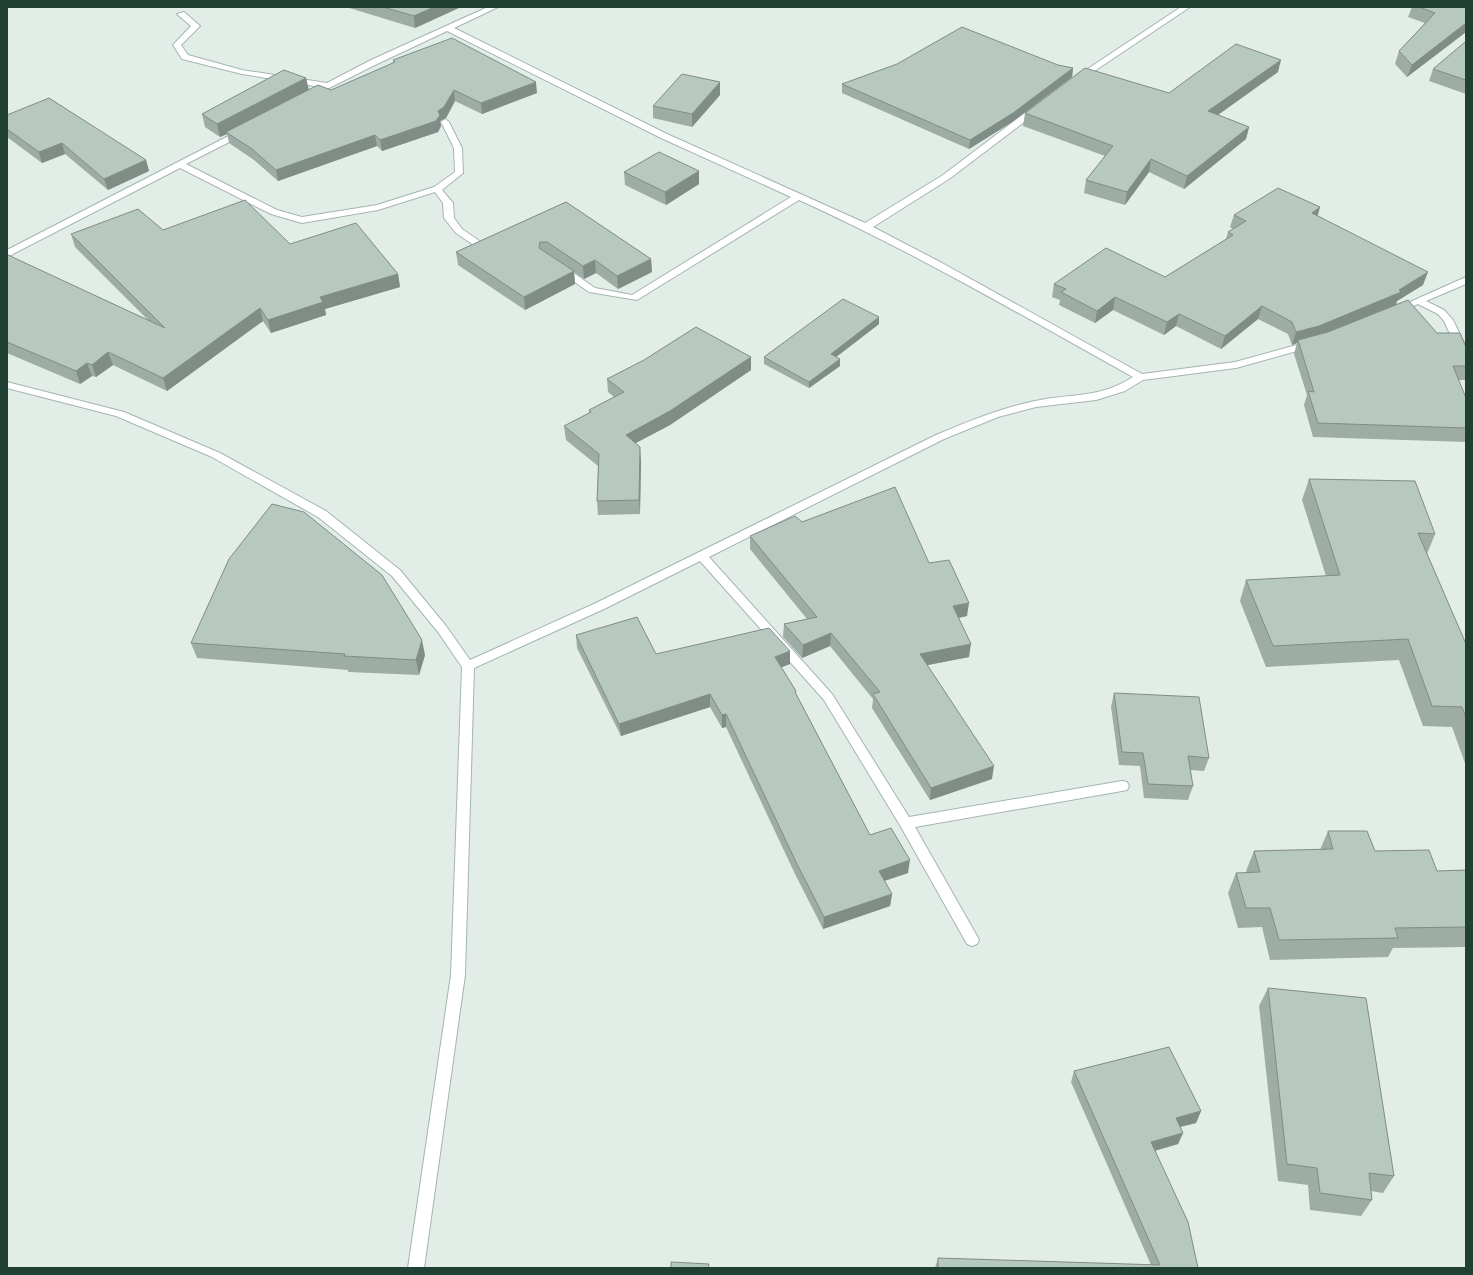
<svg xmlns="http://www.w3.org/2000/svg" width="1473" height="1275" font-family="'Archivo Narrow',sans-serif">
	<rect width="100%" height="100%" fill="#e2ede7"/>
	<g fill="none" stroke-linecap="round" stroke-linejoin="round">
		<defs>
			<path id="minor" d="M488 7H498L454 28 667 134 865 223 943 175 1034 106H1040V110L949 179 873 227 942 263 1142 374 1235 362 1311 341 1316 344 1315 346 1236 368 1143 380 1125 391 1096 400 1036 407 998 417 944 439 709 557 832 694 909 817 1122 781 1127 782 1129 786 1127 790 1122 791 915 827 977 936 979 940 977 944 972 946 967 944 901 827 824 700 700 561 604 609 474 668 465 975 424 1268H408L451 975 462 667 438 632 392 576 318 517 212 457 116 416 7 388V382L124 412 220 453 326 511 400 570 446 626 470 660 596 603 936 435C969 421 1001 408 1035 401 1072 393 1098 399 1133 377 1023 316 914 252 799 200L637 300 589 292 559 271V267H565L595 288 632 295 791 197 661 138 447 31 377 64 311 97 307 95 308 93 320 87 242 74 182 59 173 45 191 26 177 14 184 12 200 26 181 45 188 55 242 70 327 83 371 60Z
				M1181 7H1190L1081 80 1074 78Z
				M445 119 449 122 462 148 463 173 442 190 453 203 454 218 462 229 481 242V246H475L456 233 444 218 443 203 435 192 378 210 302 223 271 214 180 168 7 257V250L242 129 246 132 245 134 186 164 277 210 302 217 377 205 434 187 455 172 454 148 441 122Z
				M1466 277V284L1426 301 1444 310 1453 320 1466 347V361L1461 358 1444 321 1438 314 1418 304 1397 313 1392 310Z"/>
		</defs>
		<use href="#minor" stroke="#a4b6ae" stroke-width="2"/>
		<use href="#minor" fill="#fff" fill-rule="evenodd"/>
	</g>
	<path fill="#9daca5" d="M346 7H461L415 28Z
		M1412 7H1466V32L1407 77 1395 64 1399 51 1425 23 1408 17Z
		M1466 42V94L1429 81 1433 69Z
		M393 60 537 93 482 114 455 101 446 118 440 121 441 126 438 132 382 151 377 146 278 181 254 160 229 143 227 134 220 137 205 127 202 114 306 78 309 90H331L393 63Z
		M1058 65 1073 68 1072 77 1012 122 969 149 842 93V84Z
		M1278 72 1218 115 1249 127 1246 139 1184 189 1149 172 1125 205 1084 193 1086 180 1105 156 1023 126 1025 113 1169 93Z
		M720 95 692 127 653 118V106Z
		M7 115 146 160 149 171 108 190 65 154 42 163 7 137Z
		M699 171V184L666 205 625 185 624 172Z
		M566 202 651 259 652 272 618 289 596 273 584 279 574 272 575 284 525 310 458 265 456 252Z
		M1320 207 1318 216 1423 285 1397 301 1396 304 1437 333 1466 346V380H1458L1466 398V442L1313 437 1304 405 1307 395 1294 354 1297 343 1292 345 1288 334 1258 319 1221 349 1176 326 1164 335 1113 310 1095 323 1059 305 1060 300 1052 297 1054 284 1165 277 1226 239 1228 232 1233 229 1230 227 1234 215Z
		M163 230 290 244 398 274 400 287 325 309 326 315 271 333 263 321 167 391 113 365 96 377 92 376 80 384 7 353V256L148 320 75 247 71 234Z
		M879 324 836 357 840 366 809 388 764 364V357Z
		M751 357V370L670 425 636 443 641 461 640 514 598 515 597 501 598 466 566 440 564 426 589 413V410L614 397 608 392 607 379Z
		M1309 479 1435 534 1427 554 1466 644V766L1452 727 1423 726 1399 660 1266 667 1240 601 1246 580 1326 576 1302 500Z
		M802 522 929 563 967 616 959 618 969 657 927 665 992 779 930 800 872 708 873 699 830 646 802 658 783 637 784 624 807 619 750 549V536Z
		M576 635 656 654 790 651V664L781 667 796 691V694L870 835 908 873 884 881 892 894 890 906 823 929 795 874 726 727 722 728 710 707 621 736 577 648Z
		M191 643 425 655 419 675 348 672V670L197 658Z
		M1114 693 1209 758 1204 771 1190 770 1193 786 1188 800 1144 798 1140 766 1119 765 1111 707Z
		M1328 831 1375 851 1437 871 1466 870V947L1393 948 1388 957 1270 960 1262 927 1238 928 1228 893 1236 873H1247L1246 871 1254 851 1320 850Z
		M1268 988 1394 1176 1383 1193 1371 1191 1372 1200 1361 1216 1310 1210 1308 1185 1278 1181 1259 1006Z
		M1074 1071 1201 1111 1196 1123 1180 1127 1183 1133 1178 1144 1155 1151 1198 1268H935L938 1258 1151 1265 1071 1082Z"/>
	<path fill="#808c86" d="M434 7H461L415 28 414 16Z
		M1466 23V32L1407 77 1412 65Z
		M1281 60 1278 72 1205 124 1208 111Z
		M1073 68 1072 77 1012 122 969 149 970 140Z
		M306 78 309 91 226 132 227 134 220 137 217 124Z
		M536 82 537 93 482 114 481 103Z
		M720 82V95L692 127V114Z
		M454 90 455 101 446 118 440 121 441 126 438 132 382 151 380 140 438 111Z
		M1249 127 1246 139 1184 189 1187 176Z
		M375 135 377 146 278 181 276 170Z
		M62 143 65 154 42 163 39 152Z
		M1151 159 1149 172 1125 205 1127 192Z
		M146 160 149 171 108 190 104 179Z
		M699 171V184L666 205 665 192Z
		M1320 207 1316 219 1312 213Z
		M651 259 652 272 618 289 617 276Z
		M595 260 596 273 584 279 583 266Z
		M574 271 575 284 525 310 524 297Z
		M1428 272 1423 285 1397 301 1396 305 1315 339 1298 340 1297 343 1292 345 1296 332 1399 290Z
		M398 274 400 287 325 309 326 315 271 333 268 320 320 297Z
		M1115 297 1113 310 1095 323 1097 311Z
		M1262 306 1258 319 1221 349 1225 336Z
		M260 308 263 321 167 391 163 378Z
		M1179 314 1176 326 1164 335 1167 322Z
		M879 317V324L831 361V354Z
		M108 352 113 365 96 377 92 365Z
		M751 357V370L670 425 626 448V435Z
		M840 359V366L809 388V382Z
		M87 363 92 376 80 384 76 371Z
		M640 447 641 461 640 514 639 500Z
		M969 603 967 616 951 619 953 606Z
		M831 633 830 646 802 658 803 645Z
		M422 640 425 655 419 675 416 660Z
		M971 644 969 657 918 667 920 654Z
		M790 651V664L775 670V657Z
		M710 694V707L621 736 619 724Z
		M726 714V727L722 728V715Z
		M994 766 992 779 930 800 931 788Z
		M910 860 908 873 878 883 879 871Z
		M892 894 890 906 823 929 824 917Z
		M1201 1111 1196 1123 1171 1129 1176 1118Z
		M1183 1133 1178 1144 1146 1153 1151 1142Z"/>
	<path fill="#b7c8c0" stroke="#808c86" d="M383 7H434L414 16Z
		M1419 7H1466V23L1412 65 1399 51 1435 13Z
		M962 27 1058 65 1073 68 1013 113 970 140 842 84 897 64Z
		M452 38 536 82 481 103 454 90 444 107 438 111 440 115 436 121 380 140 375 135 276 170 252 149 226 132 318 85 331 90 395 62 393 60Z
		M1465 42H1466V80L1433 69Z
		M1236 44 1281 60 1208 111 1249 127 1187 176 1151 159 1127 192 1086 180 1113 146 1025 113 1085 68 1169 93Z
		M284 70 306 78 217 124 202 114Z
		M682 74 720 82 692 114 653 106Z
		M49 98 146 160 104 179 62 143 39 152 7 129V115Z
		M659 152 699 171 665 192 624 172Z
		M1278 188 1320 207 1312 213 1428 272 1399 290 1401 292 1319 326 1296 332 1292 322 1262 306 1225 336 1179 314 1167 322 1115 297 1097 311 1061 292 1066 289 1054 284 1106 248 1165 277 1233 235 1228 232 1246 221 1234 215Z
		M245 200 290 244 356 223 398 274 320 297 323 302 268 320 260 308 163 378 108 352 92 365 87 363 76 371 7 342V256L8 255 165 328 71 234 138 209 163 230Z
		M566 202 651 259 617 276 595 260 583 266 547 242H540L539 248 574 271 524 297 456 252Z
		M843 299 879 317 831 354 840 359 809 382 764 357Z
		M1408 300 1437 333H1460L1465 345 1466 346V366H1453L1466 398V428L1318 423 1308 391 1314 392 1298 340 1328 332Z
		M696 327 751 357 670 411 626 435 640 447 639 500 597 501 599 454 564 426 591 412 589 410 624 392 607 379 644 360Z
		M1309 479 1415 481 1435 534 1418 533 1466 644V717L1462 707 1432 706 1408 639 1273 646 1246 580 1340 575Z
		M895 487 929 563 949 560 969 603 953 606 971 644 920 654 994 766 931 788 873 694 880 692 831 633 803 645 784 624 817 617 750 536 795 516 802 522Z
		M272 504 304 512 382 575 422 640 416 660 344 656 345 654 191 643 229 559Z
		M637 617 656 654 769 628 790 651 775 657 796 691 795 692 870 835 891 828 910 860 879 871 892 894 824 917 796 862 726 714 722 715 710 694 619 724 576 635Z
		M1114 693 1199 697 1209 758 1188 756 1193 786 1148 784 1143 753 1122 752Z
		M1328 831H1367L1375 851 1429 850 1437 871 1466 870V927L1395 928 1398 938 1279 940 1270 908H1246L1236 873 1260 872 1254 851 1333 849Z
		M1268 988 1366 998 1394 1176 1369 1173 1372 1200 1320 1193 1317 1168 1287 1164Z
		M1169 1047 1201 1111 1176 1118 1183 1133 1151 1142 1188 1222 1198 1268H938V1258L1160 1265 1074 1071Z
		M671 1262 709 1264 708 1268H671Z"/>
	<rect width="1473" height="1275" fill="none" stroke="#214034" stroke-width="16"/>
</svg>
